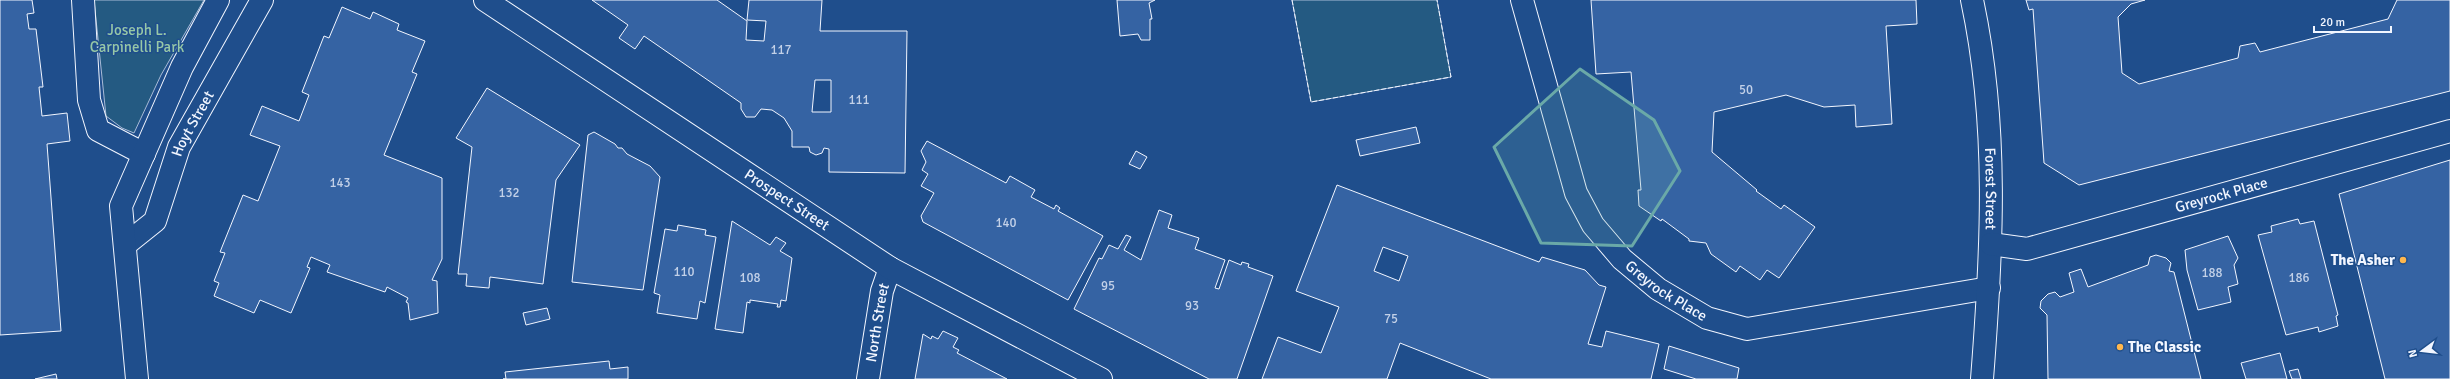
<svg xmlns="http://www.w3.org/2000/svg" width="2450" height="379" font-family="Signika,sans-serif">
	<rect width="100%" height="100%" fill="#1f4e8c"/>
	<path fill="#245a82" stroke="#a8bbd7" d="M94 0H204L161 75 134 133 122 128 106 116Z
		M1292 0H1437L1451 77 1311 102Z"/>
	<path fill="#3563a3" stroke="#f2f6ff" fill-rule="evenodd" d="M0 0H32L34 13 27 14 29 29H36L43 87H39L42 116 67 113 70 141 47 144 61 331 0 335Z
		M592 0H717L747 21 746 40 764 41 766 21 747 20 749 0H822L820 31H907L905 173 829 172V149L824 148 822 153 816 155 810 152 809 147H792V131L784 118 772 110 761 109 755 117H746L741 109V103L644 36 635 49 619 38 628 25ZM815 80H831V112H812Z
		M1117 0H1155L1149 3 1152 19H1150V40H1141L1138 34 1120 36Z
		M1591 0H1916L1917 24 1886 26 1892 124 1856 127 1855 105 1824 107 1786 95 1714 112 1712 152 1757 190 1756 191 1781 209 1784 205 1815 227 1779 278 1767 270 1760 280 1740 266 1736 272 1711 254 1706 243 1689 241V239L1662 219 1661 221 1639 206 1638 190H1641L1631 72 1596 74Z
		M2026 0H2145L2131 4 2118 17 2122 73 2139 84 2238 58 2240 46 2255 43 2260 52 2388 19 2397 0H2450V91L2079 185 2044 163 2033 9 2029 10Z
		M342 7 370 19 373 12 399 24 397 30 425 41 412 72 417 74 384 155 442 178V259L432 280 437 281 438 313 410 320 408 303 406 302 408 298 387 287 385 292 327 272 330 265 311 257 307 267 310 268 291 313 260 300 254 313 214 296 219 283 214 281 225 253 220 252 243 195 258 201 280 146 250 135 262 106 299 121 309 95 302 92 324 36 329 38Z
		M487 88 580 145 556 180 543 284 490 277 489 288 466 286 467 274H458L472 147 456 138Z
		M1416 127 1420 143 1360 156 1356 140Z
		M594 132 615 144 618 148H622L627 154 650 166 660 177 643 290 572 282 588 135Z
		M927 141 1006 183 1010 176 1035 190 1031 197 1054 209 1056 205 1060 208 1058 211 1103 236 1068 300 923 222 921 216 934 193 921 186 928 174 922 170 926 162 921 151Z
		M1136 151 1147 157 1140 169 1129 164Z
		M2450 160V379H2385L2339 194Z
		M1337 185 1539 262 1542 257 1585 270 1599 285 1606 287 1588 344 1602 347 1606 331 1659 344 1651 379H1491L1400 343 1387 379H1262L1278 337 1321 353 1339 307 1296 291ZM1383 247 1408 256 1399 281 1374 271Z
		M1159 210 1172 215 1168 228 1199 238 1195 249 1225 260 1215 288 1219 289 1229 260 1241 265 1242 262 1249 264 1248 267 1273 276 1237 379H1209L1074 309 1099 258 1102 259 1109 245 1118 249 1126 235 1131 237 1124 250 1141 260Z
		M2298 219 2300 224 2314 221 2338 315 2336 316 2338 326 2319 332 2318 327 2286 335 2258 235 2272 232 2271 226Z
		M732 221 770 245 776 237 786 243 780 251 792 258 786 301 781 300 780 307H777L778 304 750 300V303L747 302 743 333 715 329Z
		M678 225 706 230 705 235 716 237 705 303 700 301 697 319 657 313 660 295 654 293 665 229 677 231Z
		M2228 236 2238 258 2234 265 2238 284 2228 287 2231 302 2198 310 2187 270 2185 250Z
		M2156 255 2166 258 2171 263 2169 271 2174 272 2201 379H2048L2047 315 2040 308 2041 301 2048 294 2055 292 2060 297 2074 292 2069 273 2081 269 2088 287 2148 265 2150 257Z
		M547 308 550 319 526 325 523 313Z
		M943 331 958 338 953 347 959 350 957 353 1007 379H915L923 334 931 339 932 336 938 339Z
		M1669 346 1739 368 1737 379H1696L1664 369Z
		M2280 353 2287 379H2246L2241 363Z
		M609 361 610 369 628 367V379H503H506L505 372Z
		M2298 369 2301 379H2292L2289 371Z
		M56 374 57 379H35Z"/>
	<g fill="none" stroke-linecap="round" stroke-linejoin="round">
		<defs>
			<g id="minor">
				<path d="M83 0 89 100 98 130 144 154"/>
				<path id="s1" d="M1522 0 1576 193 1593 225 1622 259 1658 289 1707 318 1747 329 1989 288"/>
				<path id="s2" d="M1972 0C1999 126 1992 252 1982 379"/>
				<path id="s3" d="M1991 244 2027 249 2450 131"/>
				<path id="s4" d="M125 245 155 221 179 147 262 0"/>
				<path d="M137 379 121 206 182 67 218 0"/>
				<path id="s5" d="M868 379 882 291 890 268"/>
			</g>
			<g id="major">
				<path id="s6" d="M485 0 890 268 1101 379"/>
			</g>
		</defs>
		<use href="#minor" stroke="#f2f6ff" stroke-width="24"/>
		<use href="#major" stroke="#f2f6ff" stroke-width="24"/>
		<use href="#minor" stroke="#1f4e8c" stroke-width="22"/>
		<use href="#major" stroke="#1f4e8c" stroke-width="22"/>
		<path stroke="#f2f6ff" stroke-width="1" stroke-dasharray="5 2" stroke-linecap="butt" d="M1292 0 1311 102 1451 77 1437 0"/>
	</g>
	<path fill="#6aa9a8" fill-opacity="0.2" stroke="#6aa9a8" stroke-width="3" stroke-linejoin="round" d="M1580 69 1654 120 1680 171 1632 246 1541 243 1494 147Z"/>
	<g fill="#ffb74d" stroke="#1f4e8c" stroke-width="1.5">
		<circle cx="2403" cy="260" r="4"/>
		<circle cx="2120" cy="347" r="4"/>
	</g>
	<g text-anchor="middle" stroke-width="3" stroke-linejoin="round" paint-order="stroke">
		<g font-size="13" fill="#c3d1e8">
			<text x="781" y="54">117</text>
			<text x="1746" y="94">50</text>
			<text x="859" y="104">111</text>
			<text x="340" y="187">143</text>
			<text x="509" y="197">132</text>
			<text x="1006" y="227">140</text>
			<text x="684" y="276">110</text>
			<text x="2212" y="277">188</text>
			<text x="750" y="282">108</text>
			<text x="2299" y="282">186</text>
			<text x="1108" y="290">95</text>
			<text x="1192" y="310">93</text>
			<text x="1391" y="323">75</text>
		</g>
		<g font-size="15" fill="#97c8a6" stroke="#1f4e8c">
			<text x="137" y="35">Joseph L.<tspan x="137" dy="17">Carpinelli Park</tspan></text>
		</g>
		<g font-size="15" fill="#f2f6ff" stroke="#1f4e8c">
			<text dy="5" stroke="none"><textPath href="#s4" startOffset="143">Hoyt Street</textPath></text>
			<text dy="5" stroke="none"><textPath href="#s2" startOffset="190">Forest Street</textPath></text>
			<text dy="5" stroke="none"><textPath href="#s3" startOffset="238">Greyrock Place</textPath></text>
			<text dy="5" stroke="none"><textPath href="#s6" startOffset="362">Prospect Street</textPath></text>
			<text dy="5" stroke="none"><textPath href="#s1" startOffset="336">Greyrock Place</textPath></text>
			<text dy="5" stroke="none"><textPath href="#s5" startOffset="57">North Street</textPath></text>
		</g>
		<g font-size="15" font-weight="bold" fill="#f2f6ff" stroke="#1f4e8c" text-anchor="end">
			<text x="2395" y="265">The Asher</text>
			<text x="2128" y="352" text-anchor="start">The Classic</text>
		</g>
	</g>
	<g transform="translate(2422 351) rotate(255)" stroke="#1f4e8c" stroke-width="3" paint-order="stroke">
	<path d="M0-3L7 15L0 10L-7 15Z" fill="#f2f6ff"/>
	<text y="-6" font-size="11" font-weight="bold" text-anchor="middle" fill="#f2f6ff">N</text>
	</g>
	<path d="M2314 26v6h77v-6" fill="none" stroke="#f2f6ff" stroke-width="2"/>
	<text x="2320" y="26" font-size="12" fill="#f2f6ff" stroke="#1f4e8c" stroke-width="3" paint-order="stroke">20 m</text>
</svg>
